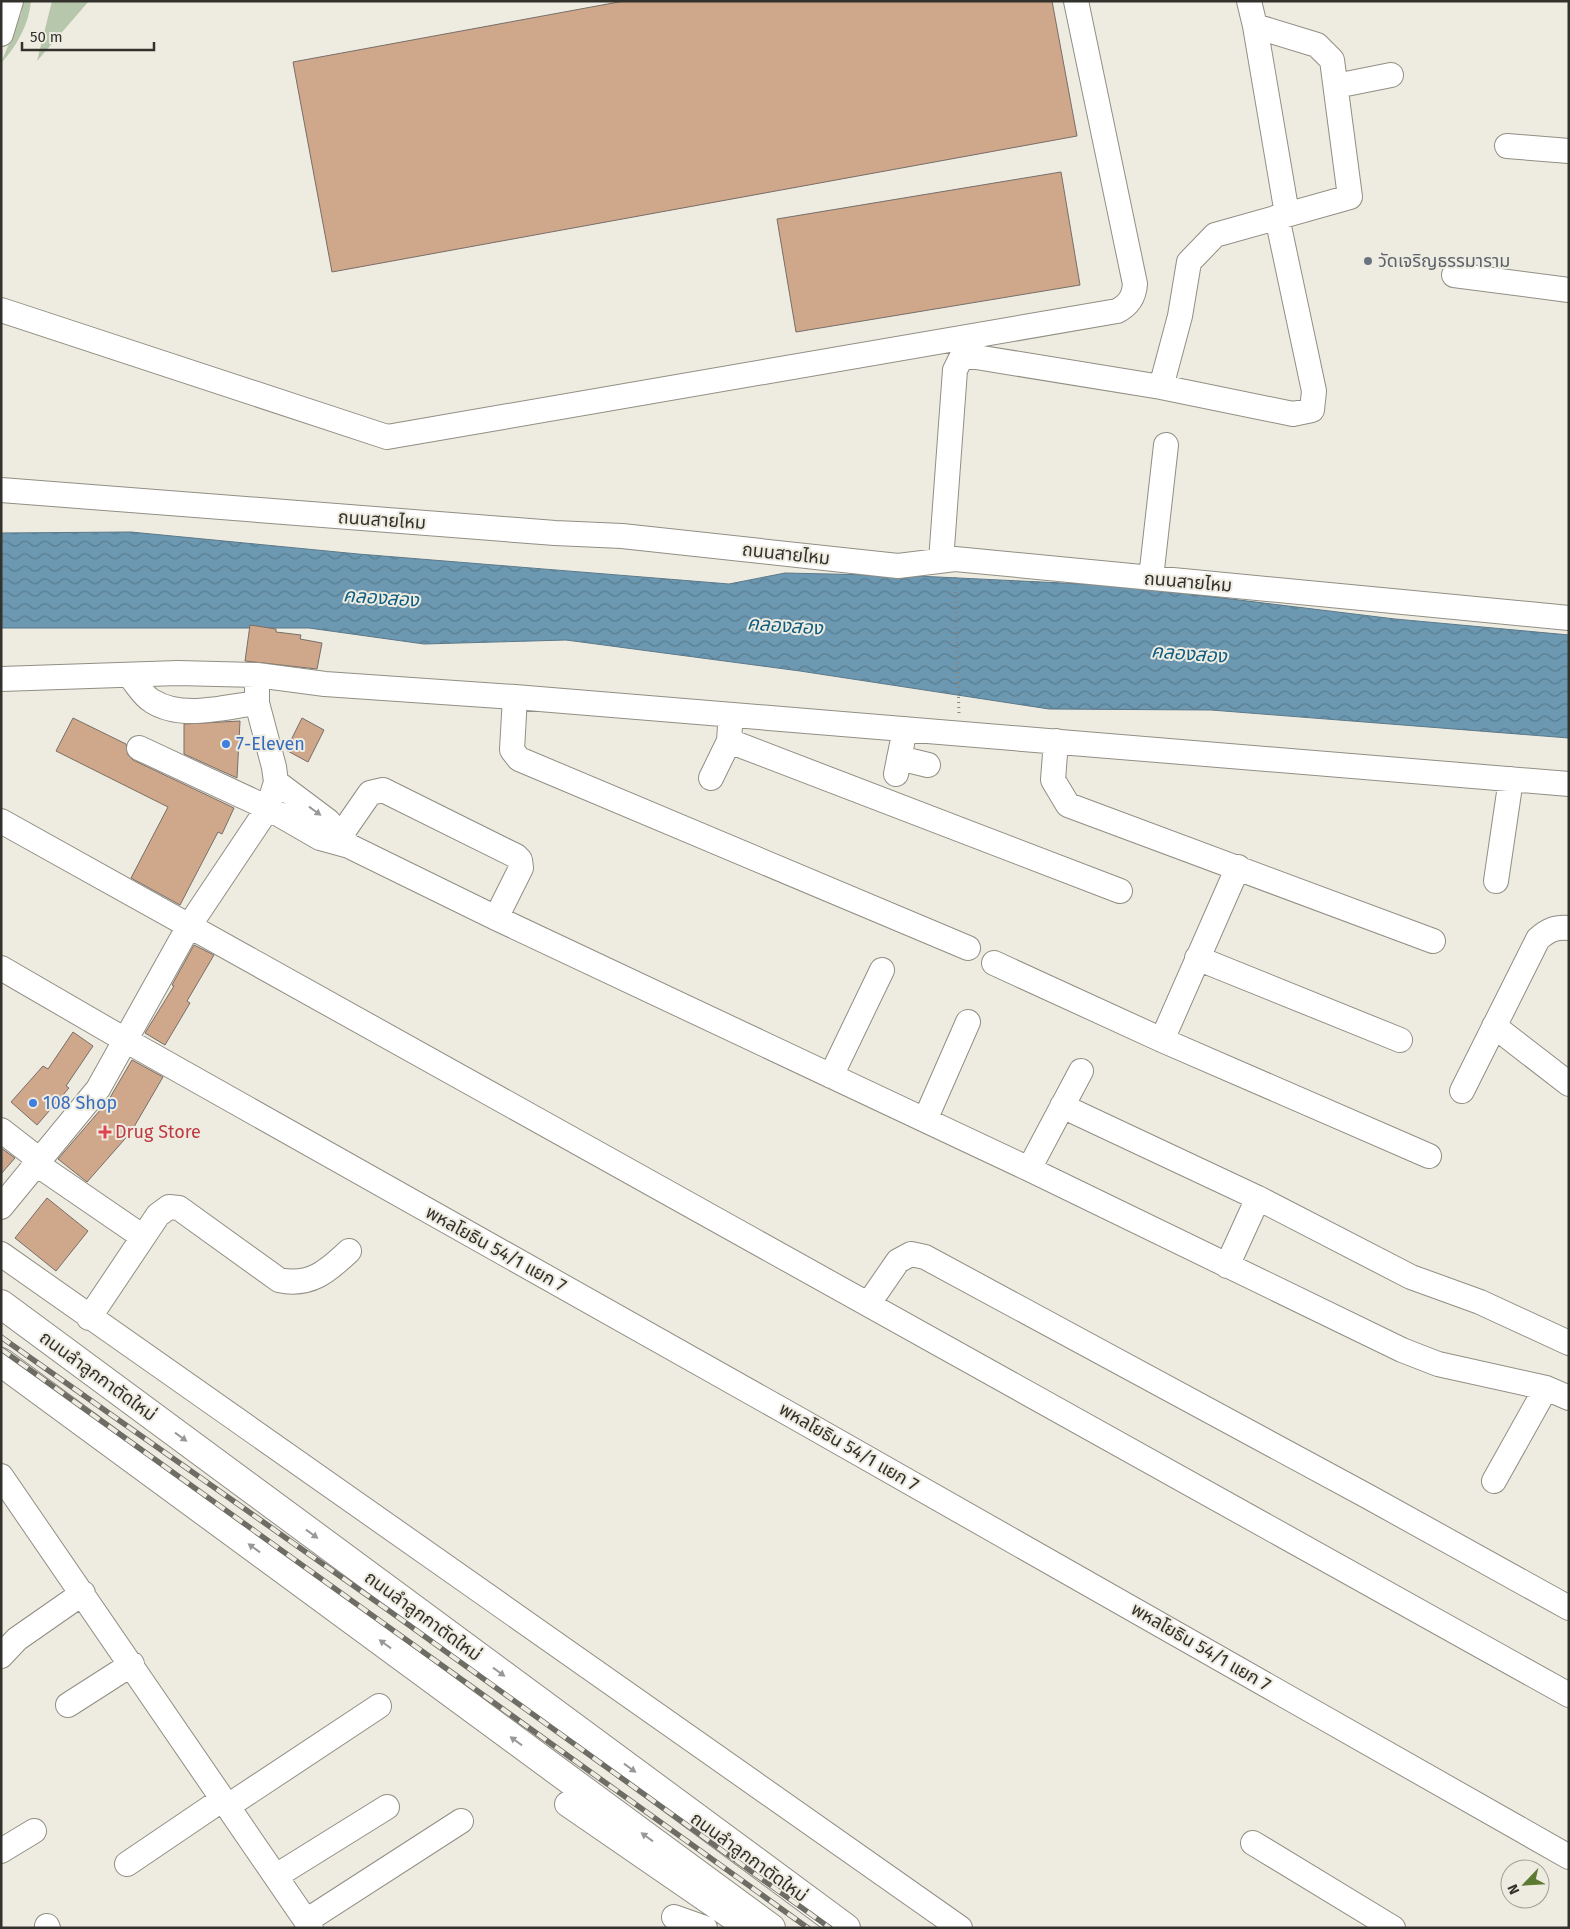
<svg xmlns="http://www.w3.org/2000/svg" width="1570" height="1929" font-family="'Fira Sans','Noto Sans Thai',sans-serif">
	<defs>
		<pattern id="water-waves" width="16" height="10" patternUnits="userSpaceOnUse" patternTransform="scale(1.25)"><rect width="16" height="10" fill="#6c98b1"/><path d="M0 5q4-4 8 0t8 0" fill="none" stroke="#597d90"/></pattern>
	</defs>
	<rect width="100%" height="100%" fill="#eeebe0"/>
	<path fill="#b7c7ab" d="M23 1H31C29 24 17 46 1 63L21 14Z
		M52 1H89L37 61Z"/>
	<path fill="url(#water-waves)" stroke="#5b7989" d="M131 532 358 554 729 584 785 573 917 576 1124 586 1395 619 1569 635V738L1211 710 1049 709 800 671 566 640 424 644 309 628H1V533Z"/>
	<path fill="#cfa78b" stroke="#786e68" d="M624 1H1052L1077 136 332 272 293 62Z
		M1061 172 1080 285 796 332 777 219Z
		M250 625 276 629V632L301 635 300 639 322 643 317 669 245 661Z
		M73 718 126 744 128 755 133 760 234 808 222 834 218 832 180 905 131 878 168 807 56 751Z
		M302 718 324 730 308 762 286 750Z
		M240 721 237 778 184 754V724Z
		M194 945 214 955 187 1001 190 1003 165 1045 145 1033 174 986 172 985Z
		M73 1032 93 1046 66 1086 69 1088 37 1125 11 1102 43 1066 48 1069Z
		M132 1060 163 1077 131 1132 87 1182 58 1159 108 1101Z
		M1 1148 15 1158 1 1174Z
		M47 1198 88 1231 56 1271 15 1238Z"/>
	<g fill="none" stroke-linecap="round" stroke-linejoin="round">
		<defs>
			<path id="minor" d="M1255 26 1287 214
				M1 34 11 1
				M1336 86 1391 75
				M1507 146 1569 151
				M1454 275 1569 290
				M1 310 387 437 1117 311C1129 305 1134 297 1135 284L1076 1
				M1161 387 1180 316 1189 262 1215 235 1350 197 1332 60 1317 45 1255 26 1249 1
				M1 490 555 533 622 536 898 566 955 559 1569 618
				M941 561 955 370 961 358 970 356 1161 387 1293 414 1312 410 1314 391 1277 217
				M1151 578 1166 445
				M129 675C136 683 143 696 152 701 182 720 224 707 257 703
				M1 679 178 673 257 675 325 684 515 697 1569 784
				M515 697 512 750 519 759 968 948
				M729 741 1120 891
				M1056 741 1053 780 1068 805 1433 941
				M139 748 268 808 320 838 349 846 496 918 1029 1169 1402 1350 1438 1364 1546 1388 1569 1398
				M899 758 928 765
				M896 774 905 729
				M711 778 729 741 730 726
				M276 782 328 821 349 846
				M1 821 1569 1695
				M336 842 370 793 383 790 516 856 520 860 521 868 496 918
				M1496 881 1511 779
				M1197 958 1400 1040
				M994 963 1162 1040 1429 1156
				M1 968 127 1041 793 1416 1569 1857
				M1494 1026 1569 1084
				M1162 1040 1238 867
				M831 1076 882 970
				M1462 1091 1538 939C1548 930 1555 927 1569 928
				M1062 1106 1258 1198 1411 1277 1480 1302 1569 1343
				M925 1120 968 1022
				M1 1130 41 1161
				M38 1165 143 1237
				M1029 1169 1081 1071
				M1 1207 98 1089 189 926 268 808 276 782 274 767 257 703V675
				M1 1254 960 1928
				M1227 1266 1258 1198
				M869 1303 898 1261 911 1254 925 1257 1367 1496 1569 1608
				M89 1318 158 1215 169 1207 179 1208 279 1280C310 1287 328 1271 349 1251
				M1 1476 311 1928
				M1494 1481 1546 1388
				M1 1656 17 1639 83 1593
				M68 1705 132 1664
				M567 1804 747 1928
				M228 1806 379 1706
				M1253 1843 1393 1928
				M1 1851 34 1831
				M127 1864 223 1799
				M276 1876 387 1807
				M674 1917 705 1928
				M306 1921 461 1821
				M47 1926 48 1928"/>
			<path id="major" d="M1 1304 846 1928
				M1 1362 771 1928"/>
		</defs>
		<use href="#minor" stroke="#918e84" stroke-width="26"/>
		<use href="#major" stroke="#918e84" stroke-width="30"/>
		<path stroke="#88867e" stroke-width="3" stroke-dasharray="1 4" stroke-linecap="butt" d="M955 577 959 714"/>
		<use href="#minor" stroke="#fff" stroke-width="24"/>
		<use href="#major" stroke="#fff" stroke-width="28"/>
		<defs>
			<path id="rail" d="M1 1337 388 1610 830 1928
				M1 1349 808 1928"/>
		</defs>
		<use href="#rail" stroke="#6d6c65" stroke-width="5.5"/>
		<use href="#rail" stroke="#eeebe0" stroke-width="4" stroke-dasharray="11" stroke-linecap="butt"/>
	</g>
	<defs><path id="oneway-solid" d="M-6-.8H1V-3.2L6.5 0L1 3.2V.8H-6Z" transform="scale(1.25)"/></defs>
	<g fill="#989896">
		<use href="#oneway-solid" transform="translate(315 811) rotate(36)"/>
		<use href="#oneway-solid" transform="translate(181 1437) rotate(36)"/>
		<use href="#oneway-solid" transform="translate(312 1534) rotate(36)"/>
		<use href="#oneway-solid" transform="translate(254 1548) rotate(-144)"/>
		<use href="#oneway-solid" transform="translate(385 1644) rotate(-144)"/>
		<use href="#oneway-solid" transform="translate(499 1672) rotate(36)"/>
		<use href="#oneway-solid" transform="translate(516 1741) rotate(-144)"/>
		<use href="#oneway-solid" transform="translate(630 1768) rotate(36)"/>
		<use href="#oneway-solid" transform="translate(647 1837) rotate(-144)"/>
	</g>
	<circle fill="#6b7280" stroke="#eeebe0" stroke-width="2" cx="1368" cy="261" r="5"/>
	<g fill="#3f7fe0" stroke="#eeebe0" stroke-width="2">
		<circle cx="226" cy="744" r="5"/>
		<circle cx="33" cy="1103" r="5"/>
	</g>
	<path fill="#e0444e" stroke="#eeebe0" stroke-width="2" d="M102.5 1124.5h5v5h5v5h-5v5h-5v-5h-5v-5h5z"/>
	<g text-anchor="middle" stroke-width="4" stroke-linejoin="round" paint-order="stroke">
		<g font-size="18" fill="#5b616d" stroke="#eeebe0" text-anchor="start">
			<text x="1378" y="267">วัดเจริญธรรมาราม</text>
		</g>
		<g font-size="18" fill="#32312c" stroke="#eeebe0">
			<text transform="translate(382 520) rotate(4)" y="6">ถนนสายไหม</text>
			<text transform="translate(786 554) rotate(6)" y="6">ถนนสายไหม</text>
			<text transform="translate(1188 582) rotate(5)" y="6">ถนนสายไหม</text>
			<text transform="translate(496 1249) rotate(29)" y="6">พหลโยธิน 54/1 แยก 7</text>
			<text transform="translate(98 1376) rotate(36)" y="6">ถนนลำลูกกาตัดใหม่</text>
			<text transform="translate(849 1447) rotate(30)" y="6">พหลโยธิน 54/1 แยก 7</text>
			<text transform="translate(423 1616) rotate(36)" y="6">ถนนลำลูกกาตัดใหม่</text>
			<text transform="translate(1201 1647) rotate(30)" y="6">พหลโยธิน 54/1 แยก 7</text>
			<text transform="translate(749 1857) rotate(36)" y="6">ถนนลำลูกกาตัดใหม่</text>
		</g>
		<g font-size="18" fill="#366cbe" stroke="#eeebe0" text-anchor="start">
			<text x="236" y="750">7-Eleven</text>
			<text x="43" y="1109">108 Shop</text>
		</g>
		<g font-size="18" fill="#be3a42" stroke="#eeebe0" text-anchor="start">
			<text x="115" y="1138">Drug Store</text>
		</g>
		<g font-size="19" font-style="italic" fill="#0c5d81" stroke="#eeebe0">
			<text transform="translate(381 597) rotate(4)" y="7">คลองสอง</text>
			<text transform="translate(785 625) rotate(4)" y="7">คลองสอง</text>
			<text transform="translate(1189 653) rotate(4)" y="7">คลองสอง</text>
		</g>
	</g>
	<rect width="1570" height="1929" fill="none" stroke="#32312c" stroke-width="5"/>
	<g transform="translate(1525 1884) rotate(245)"><circle r="24" fill="#eeebe0" stroke="#a3a198"/>
	<path d="M0-4L9 19L0 12L-9 19Z" fill="#5c7a30"/>
	<text y="-8" font-size="14" font-weight="bold" text-anchor="middle" fill="#32312c">N</text>
	</g>
	<path d="M22 42v8h132v-8" fill="none" stroke="#32312c" stroke-width="2.5"/>
	<text x="30" y="42" font-size="15" fill="#32312c" stroke="#eeebe0" stroke-width="4" paint-order="stroke">50 m</text>
</svg>
